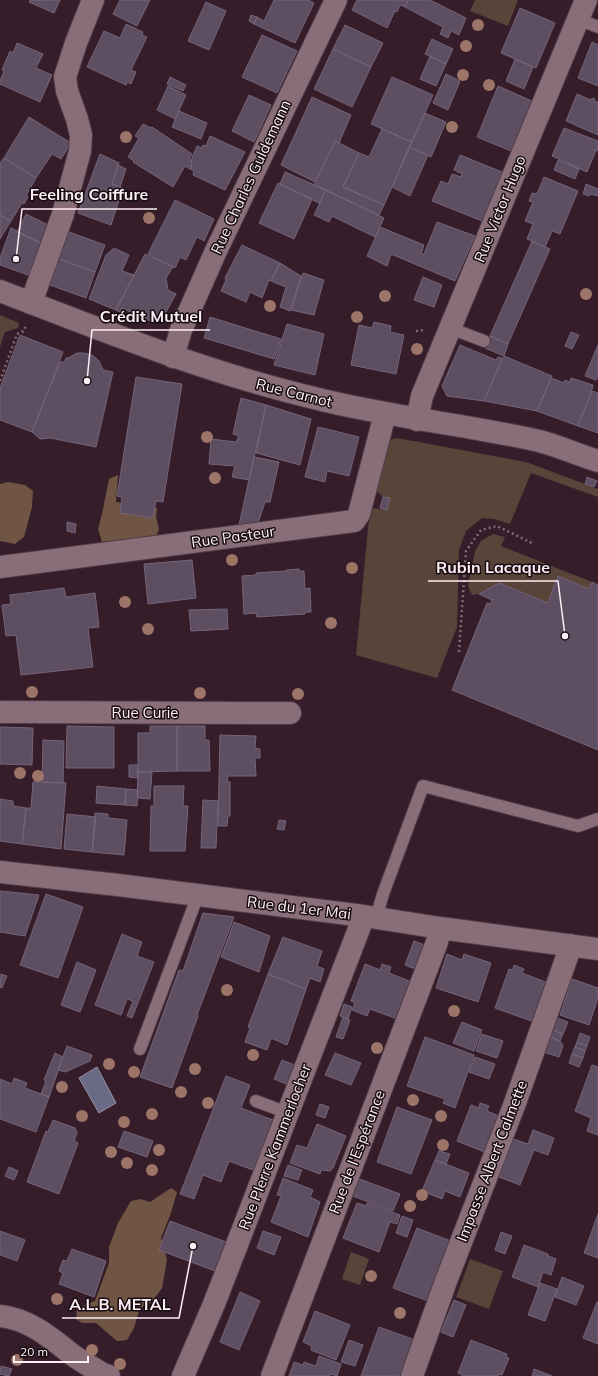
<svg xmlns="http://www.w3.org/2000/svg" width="598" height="1376" font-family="Mulish,sans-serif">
	<rect width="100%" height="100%" fill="#351e29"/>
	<path fill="#584439" d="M475 0H518L508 26 470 11Z
		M0 315 19 323 18 328 5 332 0 347Z
		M397 438 526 462 598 489V497L531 473 510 524 494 519 482 518 466 531 459 550 457 627 437 678 356 655 368 528 372 508 387 510 390 499 383 497 376 491 389 440Z
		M493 534 505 537 501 546 592 582 589 589 558 576 548 603 499 583 479 594 472 595 468 586 475 551 481 541Z
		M351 1252 369 1259 360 1285 342 1279Z
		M470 1259 503 1271 489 1309 456 1297Z"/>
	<path fill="#705544" d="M118 475 116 502 157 508 156 517 159 529 155 539 149 542 140 537C127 547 116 545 102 542L98 529 102 514 109 479Z
		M8 482 25 485 33 491 32 507 24 537 15 544 0 541V484Z
		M171 1188 177 1192 171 1213 161 1238 167 1260 162 1288 152 1302 140 1308 134 1328 127 1340 117 1341 96 1323H82L76 1319 77 1310 86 1304 95 1301 109 1263V1247L118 1223 131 1201 141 1199 150 1202Z"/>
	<path fill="#6b6a86" stroke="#9792a7" d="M97 1067 116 1103 99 1113 79 1078Z"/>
	<path fill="#5e4e62" stroke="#75647a" d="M30 0H60L54 13 29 2Z
		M120 0H150L137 26 113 14Z
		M274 0H308L314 3 295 43 254 24 257 17 264 21Z
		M357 0H408L405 7 400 5 397 12 395 11 387 28 352 10Z
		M408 0H430L466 18 459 35 451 31 448 38 440 34 443 27 405 7Z
		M206 2 226 11 209 50 188 41Z
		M520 8 555 23 536 68 501 53Z
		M251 15 257 17 254 24 249 21Z
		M126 24 143 32 142 35 147 37 131 70 136 72 131 84 127 82 126 85 87 67 104 31 120 38Z
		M345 25 383 43 371 67 333 49Z
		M262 35 297 51 277 93 242 77Z
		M432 39 453 49 446 64 425 54Z
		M592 42 598 45V86L578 78Z
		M17 43 43 54 36 68 52 75 40 102 0 84V81L4 71 2 70 10 51 13 53Z
		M333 49 371 67 352 107 314 89Z
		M430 56 446 64 436 86 420 79Z
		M515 59 533 67 524 89 506 81Z
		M446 74 460 81 448 110 433 103Z
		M170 77 186 85 183 91 167 84Z
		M392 77 433 95 412 142 371 124Z
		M168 86 186 95 175 119 157 110Z
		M498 86 532 101 511 151 477 137Z
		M577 94 591 100 592 98 595 99 594 101 598 102V135L566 121Z
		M249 95 271 105 254 142 232 131Z
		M312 97 351 115 339 143 335 141 315 182 281 165Z
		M179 111 207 123 201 139 172 127Z
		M425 113 446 122 431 157 409 147Z
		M29 117 71 143 61 159 52 154 36 178 4 158Z
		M143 124 151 128 152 127 192 154 189 159 191 161 192 164 190 169 185 166 173 187 133 162 134 161 128 157 139 138 135 136Z
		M564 128 598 141V151L596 150 587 172 552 156Z
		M382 129 412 142 384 205 343 187 359 153 369 157Z
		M210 136 245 152 225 190 193 175 194 171 190 169 192 164 191 160 197 146 202 148 203 145 206 146Z
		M335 141 359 153 343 187 384 205 379 215 314 185Z
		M409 147 428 155 410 196 392 187Z
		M100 154 119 163 112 184 123 188 111 225 78 213Z
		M460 155 502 172 482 221 432 201 441 181 448 184 452 174 461 177 462 174 454 170Z
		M4 158 36 178 26 196 28 197 24 204 22 203 11 221 0 215V163Z
		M558 160 579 169 575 179 554 170Z
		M118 165 126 169 120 187 112 184Z
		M285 172 326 190 319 203 280 184Z
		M544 177 578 191 560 234 552 231 545 247 527 239 533 224 525 221 533 202 529 201 532 193 537 194Z
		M278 183 312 199 294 239 259 223Z
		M586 184 598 189V196L590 194 589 196 583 194Z
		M326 190 384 218 375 237 332 216 329 222 314 215Z
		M175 200 214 219 204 241 197 237 186 260 180 257 175 268 148 254Z
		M26 214 48 225 41 243 17 232Z
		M0 215 11 221 0 239Z
		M437 222 475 236 455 281 391 254 387 266 367 256 380 227 424 245 421 254H424Z
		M11 228 41 243 28 275 0 265V258Z
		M69 232 105 245 95 272 59 259Z
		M532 241 550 249 508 344 490 336Z
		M242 245 280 263 271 281 269 280 262 298 250 292 246 302 221 291 226 280 225 278Z
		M114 248 129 255 122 271 134 275 116 310 89 299 106 255Z
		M145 254 173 267 166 278 168 290 176 294 161 321 147 320 122 308 120 312 116 310Z
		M59 259 95 272 86 298 50 285Z
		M280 263 301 276 290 311 280 307 286 287 271 281Z
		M303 273 324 280 314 315 291 310Z
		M423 277 442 285 434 307 414 300Z
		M210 317 281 339 274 359 204 338Z
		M374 322 391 326 390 332 404 335 396 374 351 365 359 325 372 328Z
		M287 324 324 334 315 375 274 365Z
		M571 332 579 335 572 349 565 346Z
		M20 335 63 352 32 432 0 420V388Z
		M490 336 508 344 504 356 485 348Z
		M460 345 496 360 498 357 502 358 484 401 447 396 442 386Z
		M598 345V375L596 380 585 376Z
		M77 353H84L92 355 99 361 103 370 113 372 96 447 50 438 40 439 32 432 60 362H65L66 358H68Z
		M504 356 552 376 537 411 484 401Z
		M136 377 182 384 163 502 156 501 153 518 120 513 122 497 117 496Z
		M551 378 564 383 565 380 570 382 571 378 593 385 591 393 578 426 537 411Z
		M592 391 598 393V433L578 426Z
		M241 398 266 405 249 480 232 477 235 466 209 464 211 439 236 442 239 436 233 434Z
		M266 405 311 419 300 465 256 453Z
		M318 427 359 437 349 476 327 471 325 482 305 477Z
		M254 457 279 462 270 502H265L258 523 239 525Z
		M587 477 597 481 594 487 585 484Z
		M383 497 390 498 387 510 380 508Z
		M67 522 76 524 75 533 67 531Z
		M192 560 196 598 148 604 144 564Z
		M299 569V571H304L305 589 310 588 311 612H305V614L257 617 256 613 244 614 242 576 256 575V573L286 571V570Z
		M558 576 589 589 592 582 598 585V750L452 690 487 603 490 604 492 600 479 594 499 583 548 603Z
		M64 588 66 597 95 593 99 627 88 628 93 667 21 675 16 635 6 636 2 605 11 604 10 595Z
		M227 609 228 629 191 631 189 610Z
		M67 726 114 727V768H66Z
		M150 726H177V771L138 772V733H150Z
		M177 726H205V740H209L210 771H177Z
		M0 727 33 728 32 765 0 764Z
		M220 735 256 736 255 748 260 749V758H255L256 776H228L227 781 230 782V816H228L227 826H218Z
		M43 740 64 741 63 783 42 782Z
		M129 765H138V778L129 777Z
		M138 772H152L150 799 137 798Z
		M33 782 66 783 61 849 22 844 26 808H31Z
		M97 786 126 789 125 805 96 803Z
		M154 786H184L183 806H188L185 851H150L151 806H154Z
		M126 789 138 790 137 806 125 805Z
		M0 799 13 801V806L26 808 22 844 0 841Z
		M203 800 218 801 216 848H201Z
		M95 813 108 814V818L127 820 124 855 92 852Z
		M67 814 96 817 92 852 64 849Z
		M279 820 286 821 284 830 277 829Z
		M0 891 39 895 25 936 0 932Z
		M46 894 83 907 58 978 20 965Z
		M203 913 234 917 197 1015 198 1016 172 1088 140 1077 179 970 183 971Z
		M234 922 270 936 259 972 221 957Z
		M122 934 142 942 137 956 154 962 132 1018 127 1016 133 1001 127 999 121 1015 95 1005Z
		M283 937 322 951 317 966 324 969 320 982 310 978 306 989 268 974Z
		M414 941 427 946 418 970 405 965Z
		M447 954 462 960 464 954 491 963 478 1002 436 988Z
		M77 962 96 970 80 1012 61 1005Z
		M365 964 380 970 382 964 391 967 389 973 414 983 400 1020 370 1009 367 1016 352 1010 355 1003 351 1001Z
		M514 965 524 969 522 973 548 983 534 1022 495 1008 509 969 513 970Z
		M1 974 7 976 2 988 0 987Z
		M268 974 306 989 287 1045 271 1038 267 1050 245 1042 250 1028 248 1027Z
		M572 979 598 988V998L589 1025 560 1015Z
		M344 1004 352 1007 348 1019 340 1016Z
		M343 1017 350 1020 343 1039 336 1037Z
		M557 1018 568 1022 563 1034 553 1030Z
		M462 1022 482 1030 474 1051 453 1043Z
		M553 1030 563 1034 560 1041 550 1037Z
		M580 1033 590 1037 587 1046 577 1042Z
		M482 1034 503 1041 497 1058 476 1051Z
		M425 1037 474 1055 455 1108 443 1103 445 1099 407 1086Z
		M550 1037 560 1041 563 1046 559 1057 544 1052Z
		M577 1042 587 1046 585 1051 575 1047Z
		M67 1046 92 1055 90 1061 65 1072 58 1070Z
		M575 1047 585 1051 583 1058 572 1054Z
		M55 1053 63 1057 49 1097 41 1094 46 1081 44 1080Z
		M335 1053 361 1063 351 1085 325 1075Z
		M572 1054 583 1058 579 1067 569 1063Z
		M475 1057 495 1064 489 1079 469 1072Z
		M282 1060 297 1066 289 1085 274 1079Z
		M592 1065 598 1067V1135L587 1131 591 1118 575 1111Z
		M226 1076 250 1085 241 1108 273 1120 253 1170 229 1161 221 1182 203 1175 194 1199 180 1194Z
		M14 1078 27 1083 25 1088 49 1097 36 1132 0 1119V1079L12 1084Z
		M480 1103 489 1106 487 1111 501 1117 487 1153 457 1141 471 1105 479 1108Z
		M320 1104 329 1107 325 1118 316 1115Z
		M397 1107 432 1120 411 1174 377 1162Z
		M53 1120 75 1128 77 1133 74 1141 78 1143 59 1194 27 1182 46 1131 48 1132Z
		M317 1124 346 1136 333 1168 330 1171 321 1170 320 1174 290 1163 297 1145 307 1148Z
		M533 1130 554 1138 548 1155 534 1150 520 1185 499 1177 513 1139 528 1144Z
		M124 1131 153 1141 147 1157 118 1147Z
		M439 1151 450 1154 446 1164 435 1160Z
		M435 1160 469 1173 460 1197 445 1191 442 1199 422 1191Z
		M288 1165 302 1170 298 1180 284 1176Z
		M9 1167 18 1171 14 1180 5 1176Z
		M283 1178 313 1190 310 1197 320 1202 308 1237 271 1222 281 1196 277 1195Z
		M357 1178 400 1194 393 1211 350 1195Z
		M357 1203 366 1206 367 1203 400 1215 397 1224 390 1222 379 1252 343 1238Z
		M598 1214V1258L584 1253Z
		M402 1216 413 1220 407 1237 396 1233Z
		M170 1221 226 1242 215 1271 159 1250Z
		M417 1228 451 1241 428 1301 393 1288Z
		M0 1231 25 1240 17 1261 0 1255Z
		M263 1231 281 1237 274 1255 257 1248Z
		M501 1232 512 1236 505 1254 495 1250Z
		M524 1245 548 1254V1256L556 1259 551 1275 543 1272 538 1287 512 1277Z
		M72 1249 106 1261 94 1297 59 1284 63 1273 59 1271 63 1260 67 1261Z
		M562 1277 584 1286 576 1305 555 1297Z
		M540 1283 557 1289 545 1321 528 1315Z
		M240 1292 260 1301 239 1350 220 1342Z
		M454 1300 466 1305 453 1337 441 1332Z
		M597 1302H598V1344L583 1338Z
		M315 1311 350 1325 336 1360 311 1350 312 1346 303 1342Z
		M379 1327 415 1340 402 1376H361Z
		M349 1340 363 1345 355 1366 341 1362Z
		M471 1340 507 1354 506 1357 509 1358 502 1375 499 1374 498 1376H464L458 1373Z
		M319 1356 341 1364 337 1376 330 1374 329 1376H289L294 1362 303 1365 304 1362 316 1366Z
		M1 1366 12 1369 9 1376 0 1374Z
		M534 1369 552 1376H532Z"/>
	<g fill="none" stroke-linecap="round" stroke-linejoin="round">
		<defs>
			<path id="lane" d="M578 19 598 27
				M450 328 484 341
				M376 918 383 894 423 786 578 826 598 819
				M140 1049 198 895
				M256 1101 288 1113"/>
			<path id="street" d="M31 303 63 214 80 151 81 135 77 119 67 91 65 77 76 43 93 0
				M173 357 181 330 215 253 336 0
				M417 420 422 396 586 0
				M0 567 354 521 359 514 385 414
				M0 712 290 713
				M0 872 118 885 364 916 440 928 598 949
				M0 1316C28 1319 49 1336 70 1353 80 1361 92 1367 103 1374L109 1376
				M183 1376 214 1304 364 916
				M272 1376 437 942 440 928
				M412 1376 446 1281 515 1103 568 954 570 945"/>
			<path id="secondary" d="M0 291C104 331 205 372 314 398 388 417 464 424 539 441 559 446 578 455 598 461"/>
		</defs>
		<use href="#lane" stroke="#4d3b44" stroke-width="14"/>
		<use href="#street" stroke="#4d3b44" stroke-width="24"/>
		<use href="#secondary" stroke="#4d3b44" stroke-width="24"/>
		<path stroke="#806c76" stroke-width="2.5" stroke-dasharray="2 3" stroke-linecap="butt" d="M416 331 424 330
			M0 381 17 334 24 331 26 325
			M459 652 466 551 481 530 497 526 534 544"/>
		<use href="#lane" stroke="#896e7a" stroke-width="12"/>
		<use href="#street" stroke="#896e7a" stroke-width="22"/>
		<use href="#secondary" stroke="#896e7a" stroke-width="22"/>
	</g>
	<g fill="#9c7468">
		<circle cx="478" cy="25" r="6"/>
		<circle cx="466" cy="46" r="6"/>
		<circle cx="463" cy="75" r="6"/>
		<circle cx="489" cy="85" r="6"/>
		<circle cx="452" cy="127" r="6"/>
		<circle cx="126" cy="137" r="6"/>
		<circle cx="149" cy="218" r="6"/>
		<circle cx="586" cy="294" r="6"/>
		<circle cx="385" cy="296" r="6"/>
		<circle cx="270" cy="306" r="6"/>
		<circle cx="357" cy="317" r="6"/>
		<circle cx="417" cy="349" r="6"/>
		<circle cx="207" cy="437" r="6"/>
		<circle cx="215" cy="478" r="6"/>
		<circle cx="232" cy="560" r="6"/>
		<circle cx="352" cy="568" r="6"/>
		<circle cx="125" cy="602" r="6"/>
		<circle cx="331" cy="623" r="6"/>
		<circle cx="148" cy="629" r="6"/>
		<circle cx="32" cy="692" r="6"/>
		<circle cx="200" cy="693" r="6"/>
		<circle cx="298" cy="694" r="6"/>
		<circle cx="20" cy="773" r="6"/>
		<circle cx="38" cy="776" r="6"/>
		<circle cx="227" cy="990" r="6"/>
		<circle cx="454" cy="1011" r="6"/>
		<circle cx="377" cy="1048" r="6"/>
		<circle cx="253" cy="1055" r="6"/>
		<circle cx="109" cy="1064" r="6"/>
		<circle cx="195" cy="1069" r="6"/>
		<circle cx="134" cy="1072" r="6"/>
		<circle cx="62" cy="1087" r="6"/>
		<circle cx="181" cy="1092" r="6"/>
		<circle cx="413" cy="1100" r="6"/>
		<circle cx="208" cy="1103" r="6"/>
		<circle cx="152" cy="1114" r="6"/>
		<circle cx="82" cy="1116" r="6"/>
		<circle cx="441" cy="1116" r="6"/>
		<circle cx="124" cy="1122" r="6"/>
		<circle cx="443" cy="1145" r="6"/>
		<circle cx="159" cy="1150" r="6"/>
		<circle cx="111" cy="1152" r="6"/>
		<circle cx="127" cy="1163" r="6"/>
		<circle cx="152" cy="1170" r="6"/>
		<circle cx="422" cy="1195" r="6"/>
		<circle cx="410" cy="1206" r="6"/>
		<circle cx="371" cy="1276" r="6"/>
		<circle cx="57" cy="1299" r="6"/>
		<circle cx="400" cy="1313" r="6"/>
		<circle cx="92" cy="1350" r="6"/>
		<circle cx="17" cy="1360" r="6"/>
		<circle cx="120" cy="1364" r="6"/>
	</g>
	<g text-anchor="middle" stroke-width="3" stroke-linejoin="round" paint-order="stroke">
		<g font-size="15" fill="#feeef5" stroke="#160c11">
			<text transform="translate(251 177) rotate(-65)" y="5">Rue Charles Guldemann</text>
			<text transform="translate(500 209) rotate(-68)" y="5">Rue Victor Hugo</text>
			<text transform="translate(294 393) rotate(14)" y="5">Rue Carnot</text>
			<text transform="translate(233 537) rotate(-8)" y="5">Rue Pasteur</text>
			<text x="145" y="718">Rue Curie</text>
			<text transform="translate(299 908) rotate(7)" y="5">Rue du 1er Mai</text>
			<text transform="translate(275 1147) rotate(-69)" y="5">Rue PIerre Kammerlocher</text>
			<text transform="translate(357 1152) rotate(-69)" y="5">Rue de l'Espérance</text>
			<text transform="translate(492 1161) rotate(-69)" y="5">Impasse Albert Calmette</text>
		</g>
	</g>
	<path fill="none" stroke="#feeef5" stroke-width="1.5" d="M16 259L22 209H157M87 381L92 330H210M565 636L558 581H428M193 1246L179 1318H62"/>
	<g fill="#feeef5" stroke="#160c11" stroke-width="1.5">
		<circle cx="16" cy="259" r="4"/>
		<circle cx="87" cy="381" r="4"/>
		<circle cx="565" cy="636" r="4"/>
		<circle cx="193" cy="1246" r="4"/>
	</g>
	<g font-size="16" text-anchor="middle" font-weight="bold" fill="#feeef5" stroke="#160c11" stroke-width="3" stroke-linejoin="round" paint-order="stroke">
		<text x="89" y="200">Feeling Coiffure</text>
		<text x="151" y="322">Crédit Mutuel</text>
		<text x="493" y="573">Rubin Lacaque</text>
		<text x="120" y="1310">A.L.B. METAL</text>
	</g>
	<path d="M14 1356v6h74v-6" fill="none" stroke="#feeef5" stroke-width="2"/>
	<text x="20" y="1356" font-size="12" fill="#feeef5" stroke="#160c11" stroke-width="3" paint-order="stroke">20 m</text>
</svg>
